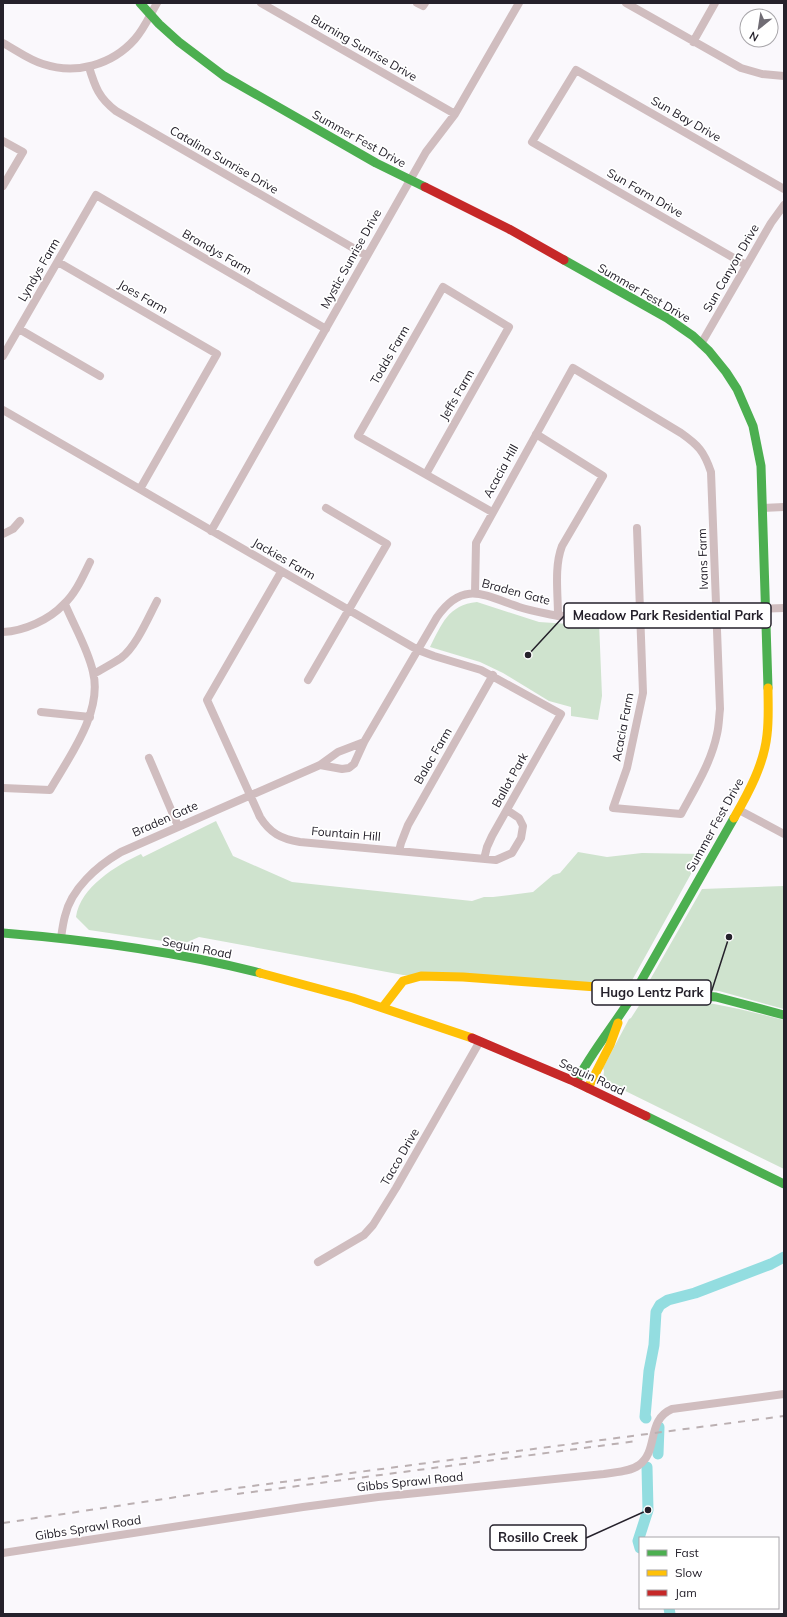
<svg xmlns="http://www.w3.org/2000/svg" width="787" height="1617" font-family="Mulish,sans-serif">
	<rect width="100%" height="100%" fill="#faf8fc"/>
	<path fill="#cfe3ce" d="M477 602 539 622 569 624 599 622 602 696 598 720 571 716V707L549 701 503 673 480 662 430 647C442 624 448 605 477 602Z
		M216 821 233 856 292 882 472 901 484 897H493L533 892 553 875 560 873 578 852 607 857 642 853 702 854 630 984 403 975 199 937 183 944 89 930 76 917C80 887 117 865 141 854L143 857Z
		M784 886V1009L719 991 647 985 702 889Z
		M663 997C705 1000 744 1010 784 1020V1169L603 1080 604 1071 603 1068 629 1019 631 1018 642 1001Z"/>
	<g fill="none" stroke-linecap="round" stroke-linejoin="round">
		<path stroke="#93dde0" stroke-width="11" d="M646 1418 645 1417 649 1371 654 1345 656 1312 660 1305 668 1300 695 1293 771 1264 784 1257
			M658 1454 659 1427
			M640 1548 638 1541 648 1510 647 1467
			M669 1608 670 1614"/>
		<path stroke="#d0bdbf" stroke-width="8" d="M261 3 455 114
			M417 3 423 6 425 3
			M626 3 741 68 762 74 784 76
			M693 42 715 3
			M3 43C16 50 29 60 43 64 76 75 112 65 135 39 144 29 150 15 157 3
			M89 67C95 87 99 98 116 111L367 256
			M3 141 23 152 3 186
			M58 262 217 354 140 489
			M746 265 532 142 576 70 784 189
			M19 329 100 376
			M701 344 771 223 784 205
			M3 356 96 195 326 329
			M3 410 418 650 434 656 481 670 561 714 492 836 487 847 484 859
			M536 434 603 476 562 546C554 567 558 593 558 616
			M426 474 509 327 443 287 358 436 492 512
			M762 508 784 507
			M211 531 426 152 455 114 519 3
			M3 534 13 529 20 521
			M281 572 207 700 260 817C270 833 281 839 300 842L496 860 512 853 521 838 523 826 519 818 507 810
			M475 593 476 543 573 368 681 433C698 445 704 451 711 472L720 709C719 717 719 726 717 734 711 763 695 788 681 814L613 808 627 768 643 693 637 528
			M3 632C24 631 49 620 64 604 76 593 83 576 90 562
			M94 674C102 669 112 664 121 658 136 647 148 618 157 601
			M308 680 387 544 326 508
			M41 712 90 717
			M149 758 178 826
			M320 765 342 769 349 768 354 764 364 742 437 617C463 580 484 595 519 607 531 611 544 613 558 616L784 608
			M3 788 50 790C69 757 103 712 93 672 88 649 74 626 65 604
			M739 810 784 834
			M399 851 401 843 408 825 493 675
			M61 938C62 931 63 923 65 916 71 889 97 866 121 852L320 765 338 752 364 742
			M318 1262 364 1235 373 1225 396 1188 480 1041
			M3 1553 303 1507 378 1497 604 1474C615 1472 630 1472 639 1465 659 1451 646 1420 672 1409L784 1394"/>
		<path stroke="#4caf50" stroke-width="9" d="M140 3 159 24 179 42 224 76 376 163 425 187
			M564 260 667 318 693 336 709 351 726 372 737 389 753 426 761 466 768 688
			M3 933C89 940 175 951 260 973
			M610 988 716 997 784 1015
			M576 1082C593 1049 617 1022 636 990L734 818
			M646 1116 784 1184"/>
		<path stroke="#ffc107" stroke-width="9" d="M734 818C749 792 764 764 767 735 769 719 768 703 768 688
			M260 973 353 998 472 1038
			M383 1007 403 981 421 976 463 977 610 988
			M588 1088 610 1045 618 1023"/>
		<path stroke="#c62828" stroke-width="9" d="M425 187 509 229 564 260
			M472 1038 571 1080 646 1116"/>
		<path stroke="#bbb0b2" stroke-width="2" stroke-dasharray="7 7" stroke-linecap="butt" d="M237 1494 637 1441
			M3 1523 237 1488 784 1416"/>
	</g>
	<g text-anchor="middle" stroke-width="3.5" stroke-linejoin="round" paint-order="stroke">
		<g font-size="12" fill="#25212b" stroke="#fff">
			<text transform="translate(364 48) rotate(30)" y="4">Burning Sunrise Drive</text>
			<text transform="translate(686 119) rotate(30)" y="4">Sun Bay Drive</text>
			<text transform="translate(359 139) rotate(29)" y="4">Summer Fest Drive</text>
			<text transform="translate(224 160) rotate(30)" y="4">Catalina Sunrise Drive</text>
			<text transform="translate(645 193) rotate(30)" y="4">Sun Farm Drive</text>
			<text transform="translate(217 252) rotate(30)" y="4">Brandys Farm</text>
			<text transform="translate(351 259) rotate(-61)" y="4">Mystic Sunrise Drive</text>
			<text transform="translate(731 268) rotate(-60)" y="4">Sun Canyon Drive</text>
			<text transform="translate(39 270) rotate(-60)" y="4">Lyndys Farm</text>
			<text transform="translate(644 293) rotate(30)" y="4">Summer Fest Drive</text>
			<text transform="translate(143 297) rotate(30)" y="4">Joes Farm</text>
			<text transform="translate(390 355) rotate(-60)" y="4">Todds Farm</text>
			<text transform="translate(457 395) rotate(-60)" y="4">Jeffs Farm</text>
			<text transform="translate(501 471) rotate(-61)" y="4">Acacia Hill</text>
			<text transform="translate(284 559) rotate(30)" y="4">Jackies Farm</text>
			<text transform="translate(703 559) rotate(-92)" y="4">Ivans Farm</text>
			<text transform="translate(516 592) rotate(15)" y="4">Braden Gate</text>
			<text transform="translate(623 727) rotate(-79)" y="4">Acacia Farm</text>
			<text transform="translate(433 756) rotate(-60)" y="4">Baloc Farm</text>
			<text transform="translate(510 780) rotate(-61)" y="4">Ballot Park</text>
			<text transform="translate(165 819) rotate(-24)" y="4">Braden Gate</text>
			<text transform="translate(715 825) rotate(-61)" y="4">Summer Fest Drive</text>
			<text transform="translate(346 834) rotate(5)" y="4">Fountain Hill</text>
			<text transform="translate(197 948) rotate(11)" y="4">Seguin Road</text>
			<text transform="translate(592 1077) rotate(25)" y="4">Seguin Road</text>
			<text transform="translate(400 1157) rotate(-60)" y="4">Tacco Drive</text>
			<text transform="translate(410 1482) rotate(-6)" y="4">Gibbs Sprawl Road</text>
			<text transform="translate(88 1528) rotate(-9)" y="4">Gibbs Sprawl Road</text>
		</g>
	</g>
	<path fill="none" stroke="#25212b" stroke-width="1.5" d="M528 655L564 616M729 937L711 993M648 1510L586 1538"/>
	<g fill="#25212b" stroke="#fff" stroke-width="1.5">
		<circle cx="528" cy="655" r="4"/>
		<circle cx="729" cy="937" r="4"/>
		<circle cx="648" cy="1510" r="4"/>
	</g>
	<g fill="#fff" stroke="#25212b" stroke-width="1.5">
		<rect x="564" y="603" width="207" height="25" rx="4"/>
		<rect x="592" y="980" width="119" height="25" rx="4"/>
		<rect x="490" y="1525" width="96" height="25" rx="4"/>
	</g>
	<g font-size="13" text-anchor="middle" font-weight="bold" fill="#25212b">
		<text x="668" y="620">Meadow Park Residential Park</text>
		<text x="652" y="997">Hugo Lentz Park</text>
		<text x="538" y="1542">Rosillo Creek</text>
	</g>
	<rect width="787" height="1617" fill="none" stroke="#25212b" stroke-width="8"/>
	<rect x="639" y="1537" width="140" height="72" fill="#ffffff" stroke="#a8a6aa"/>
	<rect x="647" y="1550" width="20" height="6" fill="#4caf50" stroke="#a8a6aa"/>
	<text x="675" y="1557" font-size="12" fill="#25212b">Fast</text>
	<rect x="647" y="1570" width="20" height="6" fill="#ffc107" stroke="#a8a6aa"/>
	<text x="675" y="1577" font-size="12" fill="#25212b">Slow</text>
	<rect x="647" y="1590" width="20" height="6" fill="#c62828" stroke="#a8a6aa"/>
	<text x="675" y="1597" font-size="12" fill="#25212b">Jam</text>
	<g transform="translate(759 28) rotate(210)"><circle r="19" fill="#ffffff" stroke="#a8a6aa"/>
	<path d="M0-3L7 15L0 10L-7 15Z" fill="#706c74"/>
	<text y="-6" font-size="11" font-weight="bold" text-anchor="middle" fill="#25212b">N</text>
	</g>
</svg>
